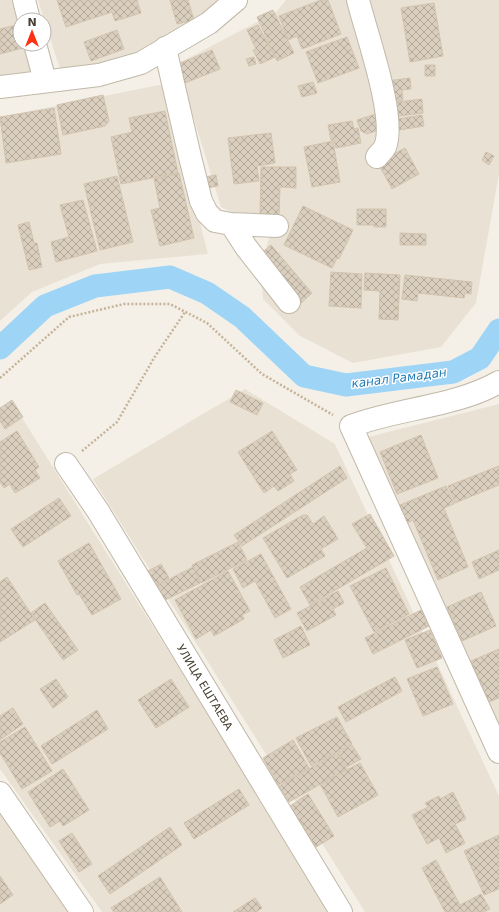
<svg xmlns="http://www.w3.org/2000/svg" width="499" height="912" font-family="'DejaVu Sans',sans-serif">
	<defs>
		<pattern id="building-cross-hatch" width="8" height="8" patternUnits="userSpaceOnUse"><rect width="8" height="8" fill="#dacebe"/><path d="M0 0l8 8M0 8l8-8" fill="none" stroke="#b3a99b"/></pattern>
	</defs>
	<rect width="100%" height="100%" fill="#f5f0e7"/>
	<path fill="#e9e2d4" d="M0 0H17L20 20V44H29L40 79 0 87Z
		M38 0H236L156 56 60 69Z
		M286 0H499V174L476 303 441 347 353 363 300 336 263 299 261 266 271 231 221 207 177 64 276 12Z
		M164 84 208 254 100 264 32 292 0 321V117Z
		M245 389 335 444 499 796V912H365L93 479Z
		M499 404V736L368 437Z
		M14 405 332 912H102L0 769V418Z
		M0 809 70 912H0Z"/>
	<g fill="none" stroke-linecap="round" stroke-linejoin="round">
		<path stroke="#9ed5f6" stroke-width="23" d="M0 348 45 306 95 286 170 277 207 293 242 317 304 376 346 385 453 372 480 358 499 330"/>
	</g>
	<path fill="url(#building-cross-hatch)" stroke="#d3c3ae" d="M57 0H137L141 13 115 21 112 12 66 27Z
		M170 0H188L194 20 177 24Z
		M321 0H328L341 34 302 49 297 36 288 40 279 16Z
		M434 3 443 56 410 62 401 8Z
		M273 10 294 53 277 61 257 17Z
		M16 25 20 44H22L23 48 0 54V29Z
		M258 25 275 57 260 64 253 50 256 49 247 30Z
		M117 30 124 49 91 61 84 42Z
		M347 37 359 68 318 83 306 52Z
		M212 50 220 69 185 83 178 64Z
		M254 57 256 64 249 66 246 59Z
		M425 65H435V76H425Z
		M410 78 411 89 402 90 403 100 389 102 387 81Z
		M313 82 317 93 302 97 298 86Z
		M103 95 109 121 105 126 63 135 57 105Z
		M422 99 423 113 392 117 390 103Z
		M54 108 61 154 6 163 0 117Z
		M165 111 178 173 121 184 111 137 132 132 129 118Z
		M376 114 381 129 367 134 361 131 357 120Z
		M422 115 424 126 393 131 391 120Z
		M352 121 354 129 358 128 361 143 336 148 334 140H331L328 125Z
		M271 133 275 163 257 166 259 181 234 184 228 138Z
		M333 141 340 182 312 187 304 147Z
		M405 148 419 174 392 189 378 163Z
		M486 152 494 156 489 165 482 160Z
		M261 167H296V188L280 187 279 215 260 214Z
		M179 173 194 238 160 246 151 210 160 208 154 179Z
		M216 175 218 186 207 188 205 177Z
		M117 176 133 242 100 250 84 184Z
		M83 200 97 251 56 262 51 242 69 237 60 205Z
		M303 206 353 230 339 259 337 258 332 268 284 245Z
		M357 209H386V227H374V225H357Z
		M29 222 34 243H37L42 267 29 270 18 225Z
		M400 233 426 234V245H400Z
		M271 245 312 293 300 304 259 255Z
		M331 272 362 274 361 308 329 306Z
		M365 273 400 275 398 320 379 319 380 291 364 290Z
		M405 275 472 282 471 294 465 293 464 298 418 293 417 301 402 299Z
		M236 390 263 403 257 415 230 402Z
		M12 400 23 417 5 429 0 421V408Z
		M17 431 39 467 35 470 40 478 15 493 10 484 4 488 0 482V442Z
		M272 431 297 470 290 474 294 481 278 491 274 486 264 493 238 452Z
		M421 435 438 478 397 494 380 452Z
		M340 466 347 478 242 546 234 535Z
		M499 466V485L455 503 448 486Z
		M446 486 454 504 444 508 468 567 438 580 413 520 407 523 400 505Z
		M59 498 71 516 23 547 11 529Z
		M370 514 394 556 310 605 300 587 367 548 352 524Z
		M303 515H307L313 524 324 516 338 539 321 549 325 556 287 578 263 538Z
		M238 542 247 560 201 583 192 565Z
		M89 543 121 599 92 615 79 594 77 595 58 561Z
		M499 550V570L479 579 472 562Z
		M261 554 291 609 275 618 255 581 243 588 233 569Z
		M161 564 169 578 156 585 148 571Z
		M193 567 200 583 163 601 156 586Z
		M386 568 409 614 374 632 350 586Z
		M228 571 250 611 242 615 244 619 214 636 211 630 196 639 175 600Z
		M7 577 35 620 0 642V582Z
		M338 591 344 603 333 609 336 615 307 631 297 613Z
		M481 592 496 626 462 641 447 607Z
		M45 603 78 650 63 660 31 613Z
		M421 610 429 626 373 654 365 638Z
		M301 626 310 645 283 658 274 640Z
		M430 630 442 658 417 668 405 640Z
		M499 649V698L489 702 471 661Z
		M437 667 453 704 423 716 407 679Z
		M395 677 402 691 346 722 338 707Z
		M56 679 68 697 53 708 40 689Z
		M171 679 189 707 156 728 138 700Z
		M13 708 23 724 0 740V716Z
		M97 710 108 729 52 764 41 746Z
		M337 717 352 744 311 766 296 738Z
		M25 727 52 771 22 789 0 753V742Z
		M293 740 309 768 278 785 263 758Z
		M352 745 361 759 347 767 338 753Z
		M337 753 347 769 289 802 279 786Z
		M360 763 378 795 338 817 320 784Z
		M63 769 89 810 63 826 60 821 50 827 28 792Z
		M239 789 249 805 194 839 184 823Z
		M453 792 466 819 455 824 465 843 446 853 439 838 427 844 412 815 428 807 425 803 439 796 440 799Z
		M308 794 334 836 316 847 290 806Z
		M170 827 182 845 110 894 98 876Z
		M72 833 92 864 79 872 59 841Z
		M499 835V889L484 895 464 851Z
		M436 860 460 905 481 894 490 909 484 912H445L422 868Z
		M0 876 13 895 0 904Z
		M160 877 182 912H114L111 908Z
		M255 898 262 908 256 912H233Z"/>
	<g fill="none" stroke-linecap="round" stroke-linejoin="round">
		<defs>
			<path id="minor" d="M24 0 29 20
				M358 0C366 33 397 118 385 147 383 151 379 154 377 157
				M35 44 45 81
				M165 48 190 157 201 201 207 213 215 221 231 224 277 226
				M0 87 99 75 141 63 209 23 236 0
				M231 224 246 247 289 302
				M499 382C455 407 398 408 351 426L499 752
				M66 464 98 511 341 912
				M0 793 82 912"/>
		</defs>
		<use href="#minor" stroke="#c1b8a8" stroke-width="24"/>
		<path stroke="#c4b398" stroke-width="2.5" stroke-dasharray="2 2" stroke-linecap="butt" d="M0 378 69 317 124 304H170L207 323 262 374 333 415
			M82 451 117 422 154 358 185 312"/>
		<use href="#minor" stroke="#fff" stroke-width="22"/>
	</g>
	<g text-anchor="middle" stroke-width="3" stroke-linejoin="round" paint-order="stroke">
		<g font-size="11" fill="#484035" stroke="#fff">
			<text transform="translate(205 687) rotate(59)" y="4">УЛИЦА ЕШТАЕВА</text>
		</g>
		<g font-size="12" font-style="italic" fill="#237cb5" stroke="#fff">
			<text transform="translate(399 378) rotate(-7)" y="4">канал Рамадан</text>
		</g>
	</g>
	<g transform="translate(32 32)"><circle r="19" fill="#ffffff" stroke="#b6b3ae"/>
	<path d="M0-3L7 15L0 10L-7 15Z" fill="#ff2f13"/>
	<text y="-6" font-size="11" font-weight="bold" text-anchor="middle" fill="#484035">N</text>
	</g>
</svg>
